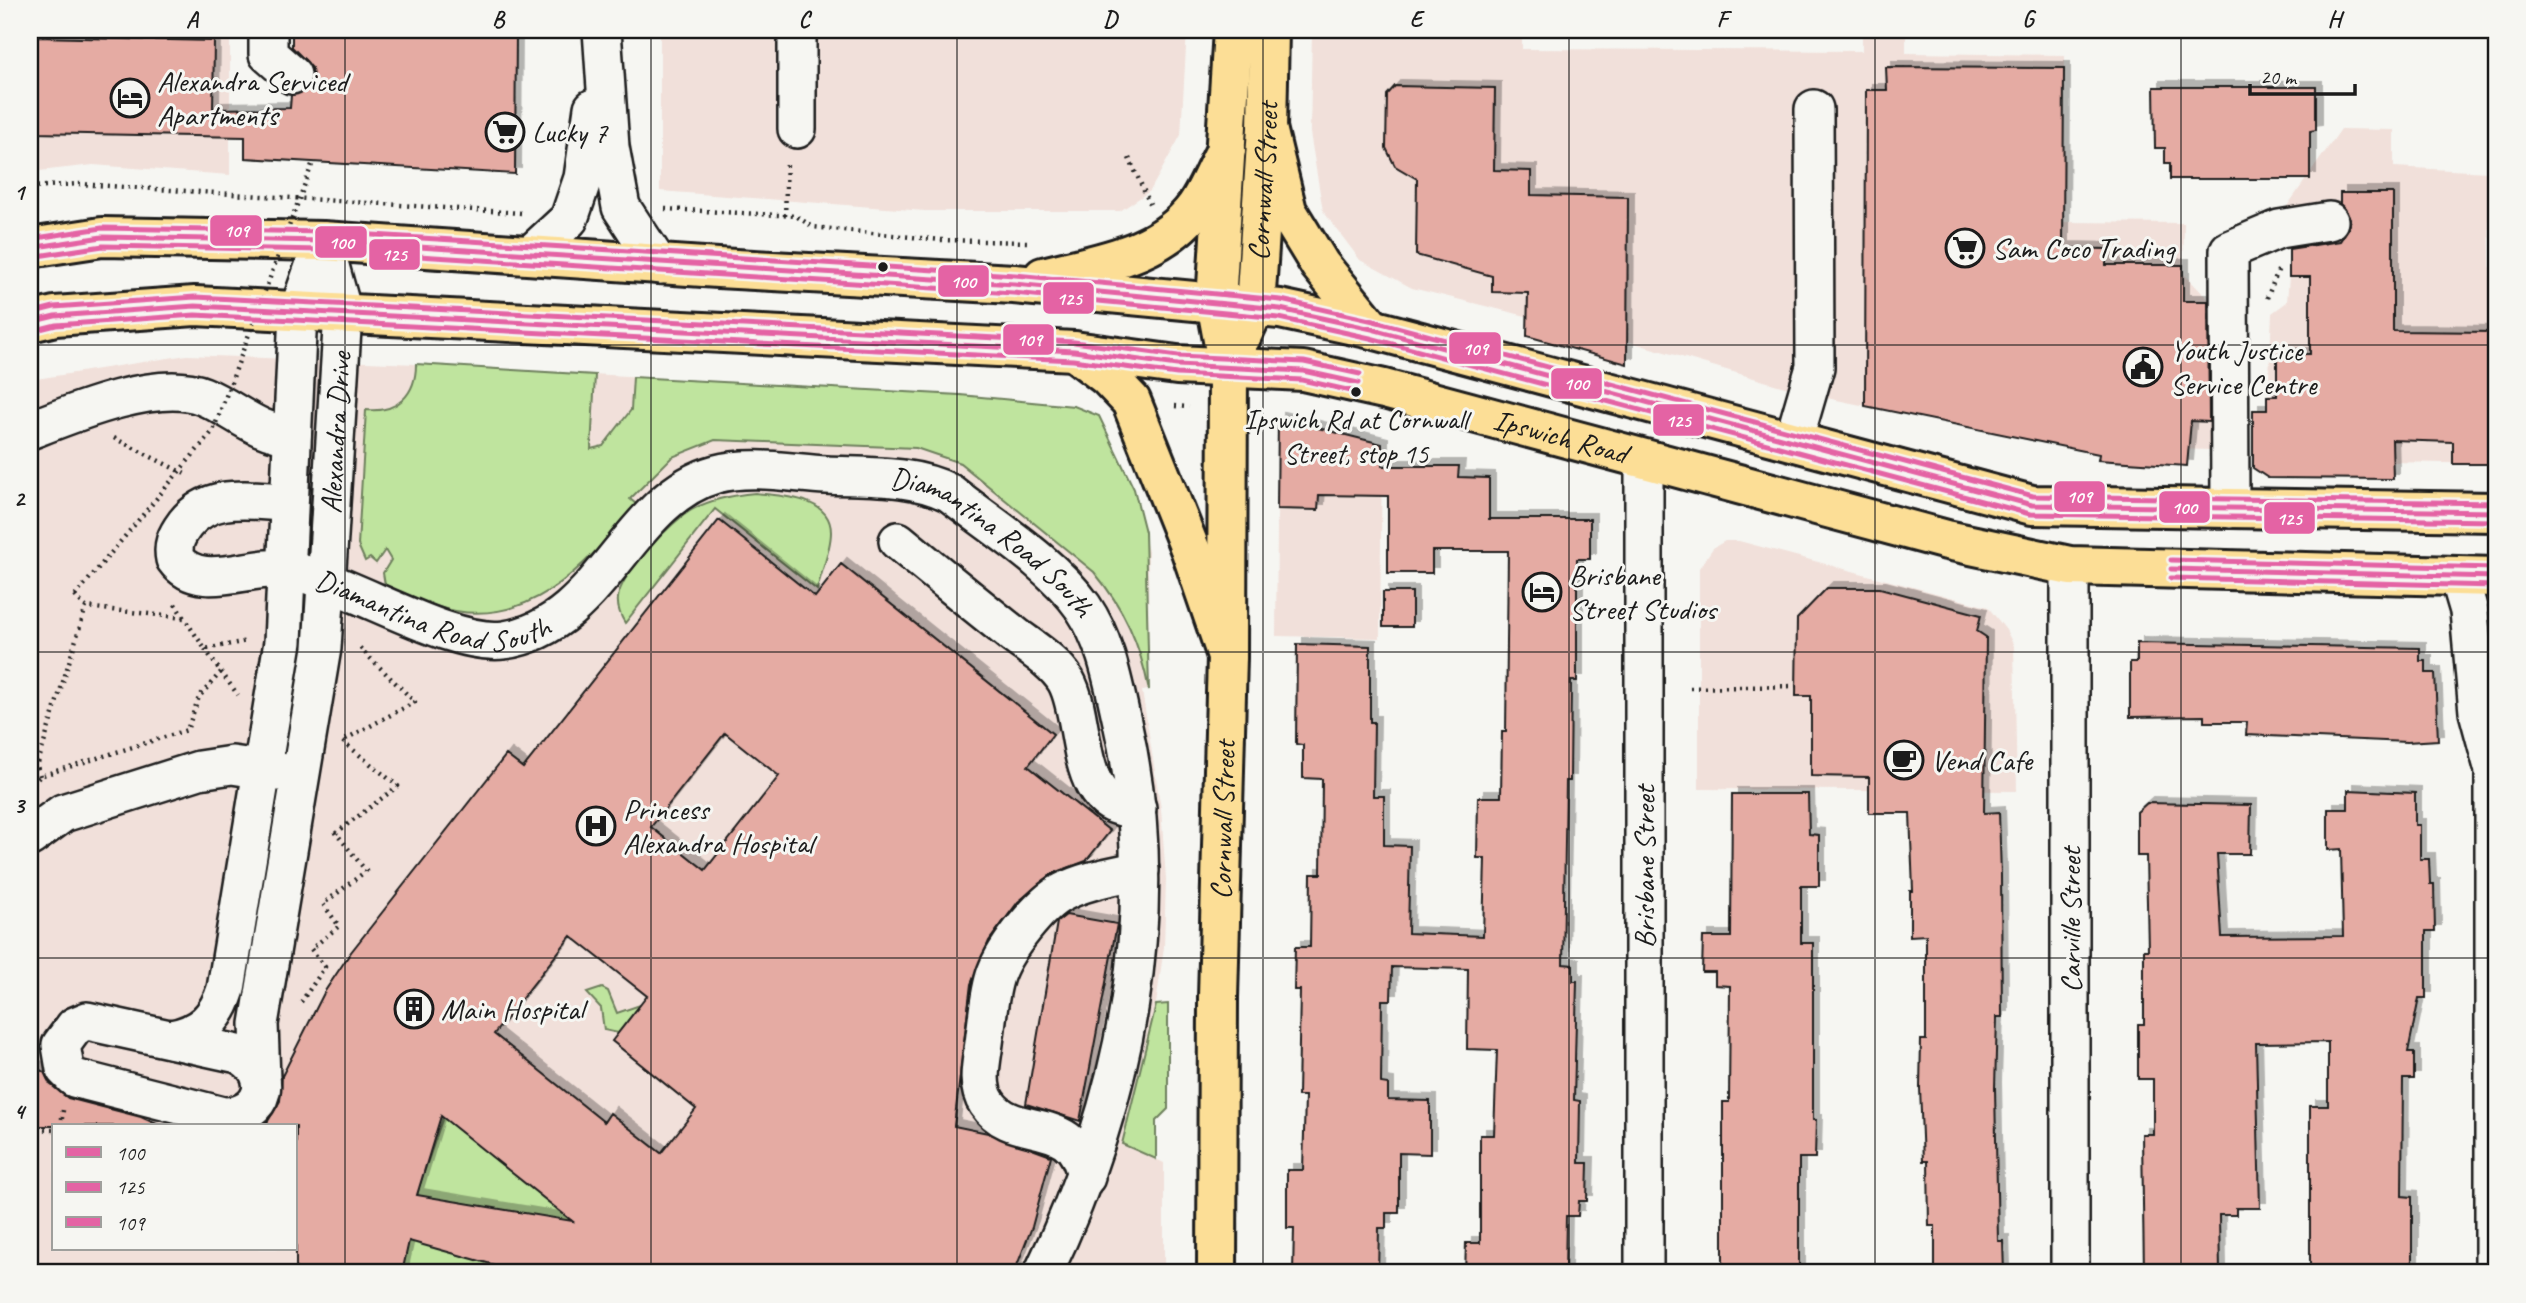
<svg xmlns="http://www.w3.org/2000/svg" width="2526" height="1303" font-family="Caveat,sans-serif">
	<defs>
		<filter id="shadow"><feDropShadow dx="6" dy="-6" stdDeviation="0" flood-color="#0004"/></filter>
	</defs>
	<rect width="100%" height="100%" fill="#f6f6f2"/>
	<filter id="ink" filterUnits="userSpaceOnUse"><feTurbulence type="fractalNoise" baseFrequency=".0143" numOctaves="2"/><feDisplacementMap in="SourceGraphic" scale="14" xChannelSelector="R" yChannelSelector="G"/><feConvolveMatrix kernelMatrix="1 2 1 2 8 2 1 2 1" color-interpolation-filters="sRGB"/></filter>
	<g filter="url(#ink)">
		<path fill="#f1e0da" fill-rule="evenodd" d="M30 30H230V175L93 165 30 172Z
			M660 30H1187L1181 135 1150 191 1120 211H925L660 191Z
			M1312 30H1522V49L1862 51V30H1906V53L2065 55 2064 222 2184 223 2183 273 2210 301V450L2062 446 1812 395 1627 341 1412 288 1360 260 1323 211 1310 133Z
			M2341 129 2394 130V167L2488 172 2491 292H2496V464L2392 462 2266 444 2272 313 2287 302 2289 277V241L2283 212Z
			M187 355 416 364 960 395 1074 406 1099 416 1134 489 1148 552 1149 690 1142 691 1161 809 1166 879 1164 947 1156 1004H1168V1109L1156 1122V1159L1164 1163V1273H30V380ZM54 1126H296V1249H54Z
			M1278 418 1382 444 1380 638 1276 636Z
			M1725 541H1739L1988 607 2006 630 2014 646 2017 791 1699 789V568L1713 548Z"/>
		<path fill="#bfe49e" stroke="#6e805d" stroke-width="2" d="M416 364 595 375 591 449 603 446 631 410 633 377 960 395 1074 406 1099 416 1134 489 1145 532 1149 690C1140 644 1124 608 1094 572L960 463 916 448 715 440 672 457 630 499 636 504C585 568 525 635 435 606 418 601 401 592 385 585L383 573 391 560 385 550 376 563 370 558 365 561 358 545 366 410C397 413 416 395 416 364Z
			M755 493C779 496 831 496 831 532 831 550 821 572 817 590L715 509 625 623C620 615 617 607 618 598 620 574 672 520 693 509 712 499 734 495 755 493Z
			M303 645 307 648 293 738 287 739 283 737 297 646Z
			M602 988 608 991 617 1013 640 1005 618 1033 604 1030 601 1008 587 993Z
			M1168 1004V1109L1156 1121V1159L1122 1144 1156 1005Z
			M443 1117 594 1238 566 1273H401L419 1187Z"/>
		<path fill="#e5aba3" stroke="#1c1c1c" stroke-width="2" fill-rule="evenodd" filter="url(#shadow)" d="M292 30H516L515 174 245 158V137L34 133 36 37 214 41 213 109 290 108 291 95 307 89 313 78 312 68 292 47Z
			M1886 67 2064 68 2063 248 2106 249V265H2183V301H2208L2209 422 2191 421 2187 466 2098 460 2099 454 1865 406 1866 90H1887Z
			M1395 86 1495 88 1494 170 1531 171V195L1628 197 1627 364 1527 336 1528 293 1492 292V276L1416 255 1417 179 1395 166 1386 148 1387 95Z
			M2154 87H2316V130L2310 131V179H2170V163H2165V148H2155Z
			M2340 193H2393V331L2496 332V464H2453V442L2392 440 2393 479 2268 478 2253 468V410H2267V396H2277V354H2310V277H2289V249L2340 241 2348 229 2350 218 2340 204Z
			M1278 418 1382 444V466H1459L1458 477 1489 478V519H1590V559H1577V681H1571L1570 781H1566L1563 964 1573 965V981H1577L1574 1100 1580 1101 1579 1163H1588L1587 1201H1579L1578 1216H1566L1565 1273H1465L1466 1243H1480V1135H1494L1497 1050 1467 1049 1468 969 1392 967 1391 1000H1382L1381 1083 1388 1084V1100L1430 1101V1154L1399 1153V1213H1386V1228H1379L1378 1273H1293L1294 1228H1287V1170H1303L1305 1096H1298L1300 990H1294L1295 947H1310L1311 874H1321L1322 779 1303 778V745L1296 744 1297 644 1370 646V722H1374L1373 796H1384V845L1410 846 1408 933 1483 936 1485 858H1477L1478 797H1501L1502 732H1506L1508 551H1432V573H1388V496L1319 495 1318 510 1277 509Z
			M719 520 815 597 841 564 1053 734 1028 766 1110 831 1086 861 1052 874 1018 902 989 941 971 984 954 1126 988 1133 1051 1156 1032 1227 1014 1273H523L409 1241 402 1273H296V1126H265L280 1101 282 1076 325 991 351 952 506 755 523 768ZM725 733 779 776 705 870 651 827ZM571 936 647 996 612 1041 696 1109 661 1153 610 1113 604 1122 494 1034ZM441 1116 572 1221 417 1195Z
			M1827 588H1880L1981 615 1977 631 1986 637 1984 813 1999 812 2001 875 2002 1017H1997L1995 1088 1998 1241H2003L2004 1273H1935V1226H1929L1928 1161H1923L1920 1088 1921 1040H1926V935L1910 936V891H1913L1910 813H1869V777L1811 776V696H1796L1797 619Z
			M1383 592H1412V627H1383Z
			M2137 643 2420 648V661H2426V673H2435L2438 740 2407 742 2246 735 2247 722H2204V716L2130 717V662H2137Z
			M2348 790 2415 793V825H2420V859H2429L2430 884H2434L2435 931H2426V998H2419L2408 1052H2414V1079H2403L2402 1196 2412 1197V1269H2400V1273H2310V1106H2328V1042L2256 1043 2260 1208H2236V1215H2219L2220 1273H2144L2142 1134H2153V1079H2138V1024H2144V950H2148L2146 856H2137V812L2147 803 2251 805 2250 854H2217L2222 937 2343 936 2341 849 2328 850V809H2348Z
			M1732 794H1808L1809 834 1819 835V886H1801V943H1813V1120H1816L1815 1158H1799V1273H1730V1269H1723V1102H1729L1730 986 1715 985V972H1702L1703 937H1731Z
			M1066 915 1117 924 1080 1121 1026 1104 1057 922Z
			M30 1065 44 1072 50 1084 68 1098 141 1117 161 1126H30Z"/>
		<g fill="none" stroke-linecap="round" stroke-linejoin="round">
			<defs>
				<g id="minor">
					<path d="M268 30V54L292 75"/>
					<path d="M602 30 610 147 621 207 659 265"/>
					<path d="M797 30V129"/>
					<path d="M530 255 569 219 583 178 593 108"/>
					<path d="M30 430C73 413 158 378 203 396 235 409 256 433 292 435"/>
					<path d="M1794 439 1815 367 1814 109"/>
					<path id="s1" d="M288 502C251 501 211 491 185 524 176 536 172 545 175 559 200 594 253 562 289 570 351 583 449 647 504 640 603 626 626 499 716 474 750 465 791 473 826 475 868 477 912 474 950 493 992 526 1052 563 1083 607 1106 641 1113 682 1122 722 1165 909 1126 1102 1043 1273"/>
					<path d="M2230 509 2229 250 2279 229 2329 221"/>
					<path d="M898 541C937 573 975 604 1014 635 1031 648 1055 662 1066 681 1088 720 1072 811 1137 808"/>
					<path d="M2070 566V1273"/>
					<path d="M2459 577 2469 611 2478 712 2494 771V1273"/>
					<path d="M30 837 63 813 199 770 232 765 286 773"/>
					<path d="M87 1021 238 1054C276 1072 266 1117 223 1116L74 1078 65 1069 61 1045 75 1026Z"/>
					<path d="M171 1039C201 1034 217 1018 226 989L283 642 298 312 323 241"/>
					<path id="s2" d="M261 1080 259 1024 322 648 343 313 323 241"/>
					<path d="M1086 1177C1075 1110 1014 1144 987 1103 974 1084 983 1057 985 1035 988 1015 989 992 996 973 1005 949 1040 903 1063 892 1086 880 1115 876 1140 870"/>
					<path d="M1644 1273V461"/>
				</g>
				<g id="major">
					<path id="s3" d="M1241 337 1255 307 1267 128 1269 30"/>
					<path id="s4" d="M1217 1273 1218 998 1227 656 1228 367 1216 302 1233 30"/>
				</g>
				<g id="highway">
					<path d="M1267 128 1287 211 1320 265 1372 329"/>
					<path d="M30 248 102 237 323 241 718 268 1014 284 1280 309 1372 329 2032 505 2496 512"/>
					<path d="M1043 277C1097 263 1160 256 1196 207 1208 190 1216 168 1226 150"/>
					<path id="s5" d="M30 322 55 316 195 306 1074 351 1177 365 1303 371 1384 389 1947 540 2070 566 2496 577"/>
					<path d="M1074 351 1108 377 1131 401 1191 551 1227 656"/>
				</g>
			</defs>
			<use href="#minor" stroke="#1c1c1c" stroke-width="42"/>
			<use href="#major" stroke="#1c1c1c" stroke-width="44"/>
			<use href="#highway" stroke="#1c1c1c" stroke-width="44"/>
			<path stroke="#1c1c1c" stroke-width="4.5" stroke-dasharray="2 5" stroke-linecap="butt" d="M1129 158 1150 204
				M30 187 79 184 521 213
				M665 209 796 216 813 227 941 240 1027 242
				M785 216 787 161
				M2267 298 2279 268
				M1175 406 1189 407
				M114 438 187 475
				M75 596 86 607 184 618 205 649 247 641
				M175 604 184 618
				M221 672 238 695
				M1690 688 1796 686
				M40 776 37 766 86 607
				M33 784 40 776 187 730 199 697 221 672 205 649
				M301 1002 325 967 311 949 339 926 323 904 366 871 336 833 398 786 342 741 415 702 359 647
				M61 1126 63 1110
				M30 1129 54 1130"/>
			<use href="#minor" stroke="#f6f6f2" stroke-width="37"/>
			<use href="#major" stroke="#fcde96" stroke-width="38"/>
			<use href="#highway" stroke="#fcde96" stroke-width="38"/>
			<path stroke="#1c1c1c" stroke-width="4.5" stroke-dasharray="2 5" stroke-linecap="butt" d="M75 596 213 431 313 162"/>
			<defs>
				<path id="bus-1" d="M30 248 102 237 323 241 1014 284 1280 309 1372 329 2032 505 2496 512
					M30 322 55 316 195 306 1074 351 1177 365 1303 371 1358 383
					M2171 569 2496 577"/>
				<path id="bus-2" d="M31 257 103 246 323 250 1013 293 1279 318 1370 338 2030 514 2496 521
					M32 331 56 325 195 315 1073 360 1177 374 1302 380 1356 392
					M2171 578 2496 586"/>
				<path id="bus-3" d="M30 239 102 228 324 232 1015 275 1281 300 1374 321 2033 496 2496 503
					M30 313 54 307 195 297 1074 342 1178 356 1304 362 1360 374
					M2171 560 2496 568"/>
			</defs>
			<use href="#bus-1" stroke="#f6f6f2" stroke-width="10"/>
			<use href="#bus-2" stroke="#f6f6f2" stroke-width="10"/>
			<use href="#bus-3" stroke="#f6f6f2" stroke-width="10"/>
			<use href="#bus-1" stroke="#e463a4" stroke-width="5"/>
			<use href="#bus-2" stroke="#e463a4" stroke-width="5"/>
			<use href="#bus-3" stroke="#e463a4" stroke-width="5"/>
		</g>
	</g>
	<path fill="none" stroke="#1c1c1c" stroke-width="2" stroke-opacity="0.55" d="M345 30V1273M651 30V1273M957 30V1273M1263 30V1273M1569 30V1273M1875 30V1273M2181 30V1273M30 345H2496M30 652H2496M30 958H2496"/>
	<defs>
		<symbol id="hotel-ring" viewBox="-11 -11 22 22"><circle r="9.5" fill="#f6f6f2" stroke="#1c1c1c" stroke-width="1.5"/><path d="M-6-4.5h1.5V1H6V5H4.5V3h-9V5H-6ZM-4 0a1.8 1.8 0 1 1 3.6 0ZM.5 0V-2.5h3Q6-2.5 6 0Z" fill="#1c1c1c"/></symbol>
		<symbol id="supermarket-ring" viewBox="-11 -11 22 22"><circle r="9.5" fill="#f6f6f2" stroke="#1c1c1c" stroke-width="1.5"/><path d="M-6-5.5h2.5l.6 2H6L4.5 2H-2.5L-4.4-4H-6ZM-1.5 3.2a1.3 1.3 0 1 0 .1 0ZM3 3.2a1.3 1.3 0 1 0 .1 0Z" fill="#1c1c1c"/></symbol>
		<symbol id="civic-ring" viewBox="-11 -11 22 22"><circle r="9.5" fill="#f6f6f2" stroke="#1c1c1c" stroke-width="1.5"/><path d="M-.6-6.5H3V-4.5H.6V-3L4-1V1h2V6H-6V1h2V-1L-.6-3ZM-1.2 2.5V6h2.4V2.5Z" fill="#1c1c1c"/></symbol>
		<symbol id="cafe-ring" viewBox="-11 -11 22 22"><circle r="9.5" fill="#f6f6f2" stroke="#1c1c1c" stroke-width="1.5"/><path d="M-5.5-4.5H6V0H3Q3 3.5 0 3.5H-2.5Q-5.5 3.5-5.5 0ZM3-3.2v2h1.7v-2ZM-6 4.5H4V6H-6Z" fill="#1c1c1c"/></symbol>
		<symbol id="hospital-ring" viewBox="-11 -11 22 22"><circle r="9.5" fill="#f6f6f2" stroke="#1c1c1c" stroke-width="1.5"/><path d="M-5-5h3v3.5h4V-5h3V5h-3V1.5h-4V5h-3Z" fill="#1c1c1c"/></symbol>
		<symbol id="building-ring" viewBox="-11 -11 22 22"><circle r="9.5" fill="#f6f6f2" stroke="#1c1c1c" stroke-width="1.5"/><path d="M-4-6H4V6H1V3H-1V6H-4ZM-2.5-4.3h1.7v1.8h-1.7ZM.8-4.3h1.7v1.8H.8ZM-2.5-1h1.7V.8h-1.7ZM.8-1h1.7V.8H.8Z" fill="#1c1c1c"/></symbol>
	</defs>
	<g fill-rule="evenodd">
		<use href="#hotel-ring" x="108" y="76" width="44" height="44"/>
		<use href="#supermarket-ring" x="483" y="110" width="44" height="44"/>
		<use href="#supermarket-ring" x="1943" y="226" width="44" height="44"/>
		<use href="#civic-ring" x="2121" y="345" width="44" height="44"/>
		<use href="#hotel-ring" x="1520" y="570" width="44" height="44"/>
		<use href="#cafe-ring" x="1882" y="738" width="44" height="44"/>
		<use href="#hospital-ring" x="574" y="804" width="44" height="44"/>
		<use href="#building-ring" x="392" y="987" width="44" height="44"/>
	</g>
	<g fill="#1c1c1c" stroke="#f6f6f2" stroke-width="2.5">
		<circle cx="883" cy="267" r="6"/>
		<circle cx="1356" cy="392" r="6"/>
	</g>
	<g text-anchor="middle" stroke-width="6" stroke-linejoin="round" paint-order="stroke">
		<g font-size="28" fill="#1c1c1c" stroke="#f6f6f2">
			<text x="1356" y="429">Ipswich Rd at Cornwall<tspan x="1356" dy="34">Street, stop 15</tspan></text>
		</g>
		<g font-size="30" fill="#1c1c1c" stroke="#f6f6f2" text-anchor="start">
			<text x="157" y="91">Alexandra Serviced<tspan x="157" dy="34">Apartments</tspan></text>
			<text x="532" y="142">Lucky 7</text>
			<text x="1992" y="258">Sam Coco Trading</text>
			<text x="2170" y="360">Youth Justice<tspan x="2170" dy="34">Service Centre</tspan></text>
			<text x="1569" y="585">Brisbane<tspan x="1569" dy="34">Street Studios</tspan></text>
			<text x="1931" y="770">Vend Cafe</text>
			<text x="623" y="819">Princess<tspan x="623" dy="34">Alexandra Hospital</tspan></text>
			<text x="441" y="1019">Main Hospital</text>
		</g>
		<g font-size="30" fill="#1c1c1c" stroke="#f6f6f2">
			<text dy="10" stroke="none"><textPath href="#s3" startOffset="159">Cornwall Street</textPath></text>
			<text dy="10" stroke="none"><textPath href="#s2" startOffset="653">Alexandra Drive</textPath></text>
			<text dy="10" stroke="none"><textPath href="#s5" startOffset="1542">Ipswich Road</textPath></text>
			<text dy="10" stroke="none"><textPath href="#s1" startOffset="1069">Diamantina Road South</textPath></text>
			<text dy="10" stroke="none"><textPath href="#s1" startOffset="420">Diamantina Road South</textPath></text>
			<text dy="10" stroke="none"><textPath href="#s4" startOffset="453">Cornwall Street</textPath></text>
			<text transform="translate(1644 867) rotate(-90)" y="10">Brisbane Street</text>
			<text transform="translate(2070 920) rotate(-90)" y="10">Carville Street</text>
		</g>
	</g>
	<g stroke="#f6f6f2" stroke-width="2.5">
		<rect x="209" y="214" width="54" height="33" rx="7" fill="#e463a4"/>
		<rect x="314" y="225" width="54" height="34" rx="7" fill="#e463a4"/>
		<rect x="368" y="238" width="53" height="33" rx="7" fill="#e463a4"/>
		<rect x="937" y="264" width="53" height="34" rx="7" fill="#e463a4"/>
		<rect x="1042" y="281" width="53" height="34" rx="7" fill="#e463a4"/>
		<rect x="1002" y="323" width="53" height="33" rx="7" fill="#e463a4"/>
		<rect x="1448" y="331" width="54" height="34" rx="7" fill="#e463a4"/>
		<rect x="1550" y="367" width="53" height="33" rx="7" fill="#e463a4"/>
		<rect x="1652" y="403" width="53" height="34" rx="7" fill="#e463a4"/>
		<rect x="2053" y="480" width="53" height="33" rx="7" fill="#e463a4"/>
		<rect x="2158" y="490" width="53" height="34" rx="7" fill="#e463a4"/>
		<rect x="2263" y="501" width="53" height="34" rx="7" fill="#e463a4"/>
	</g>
	<g font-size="19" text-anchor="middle" font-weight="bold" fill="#fff">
		<text x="236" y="237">109</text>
		<text x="341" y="249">100</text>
		<text x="394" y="261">125</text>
		<text x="963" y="288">100</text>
		<text x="1069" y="305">125</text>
		<text x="1029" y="346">109</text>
		<text x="1475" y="355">109</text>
		<text x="1576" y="390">100</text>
		<text x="1678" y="427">125</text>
		<text x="2079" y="503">109</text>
		<text x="2184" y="514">100</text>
		<text x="2289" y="525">125</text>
	</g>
	<rect width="2526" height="1303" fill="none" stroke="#f6f6f2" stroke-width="77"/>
	<rect x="52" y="1124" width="245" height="126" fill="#f6f6f2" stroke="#9f9f9c" stroke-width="2"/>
	<rect x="66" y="1147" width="35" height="10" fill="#e463a4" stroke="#9f9f9c" stroke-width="2"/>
	<text x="116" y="1160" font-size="21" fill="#1c1c1c">100</text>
	<rect x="66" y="1182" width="35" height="10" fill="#e463a4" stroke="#9f9f9c" stroke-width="2"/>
	<text x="116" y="1194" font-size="21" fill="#1c1c1c">125</text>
	<rect x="66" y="1217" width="35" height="10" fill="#e463a4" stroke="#9f9f9c" stroke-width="2"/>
	<text x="116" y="1230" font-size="21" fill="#1c1c1c">109</text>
	<path d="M2250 84v10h105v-10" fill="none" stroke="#1c1c1c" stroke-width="3.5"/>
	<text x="2260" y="84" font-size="21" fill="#1c1c1c" stroke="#f6f6f2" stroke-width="5" paint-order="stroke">20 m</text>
	<rect x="38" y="38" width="2450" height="1226" fill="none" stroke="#1c1c1c" stroke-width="2.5"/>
	<g font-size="23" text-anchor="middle" font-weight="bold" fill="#1c1c1c">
		<text x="192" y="27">A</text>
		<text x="498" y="27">B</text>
		<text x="804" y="27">C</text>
		<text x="1110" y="27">D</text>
		<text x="1416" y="27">E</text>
		<text x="1722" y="27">F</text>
		<text x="2028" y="27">G</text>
		<text x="2334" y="27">H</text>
		<text x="19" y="200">1</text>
		<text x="19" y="506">2</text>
		<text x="19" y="813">3</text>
		<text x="19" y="1119">4</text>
	</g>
</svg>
